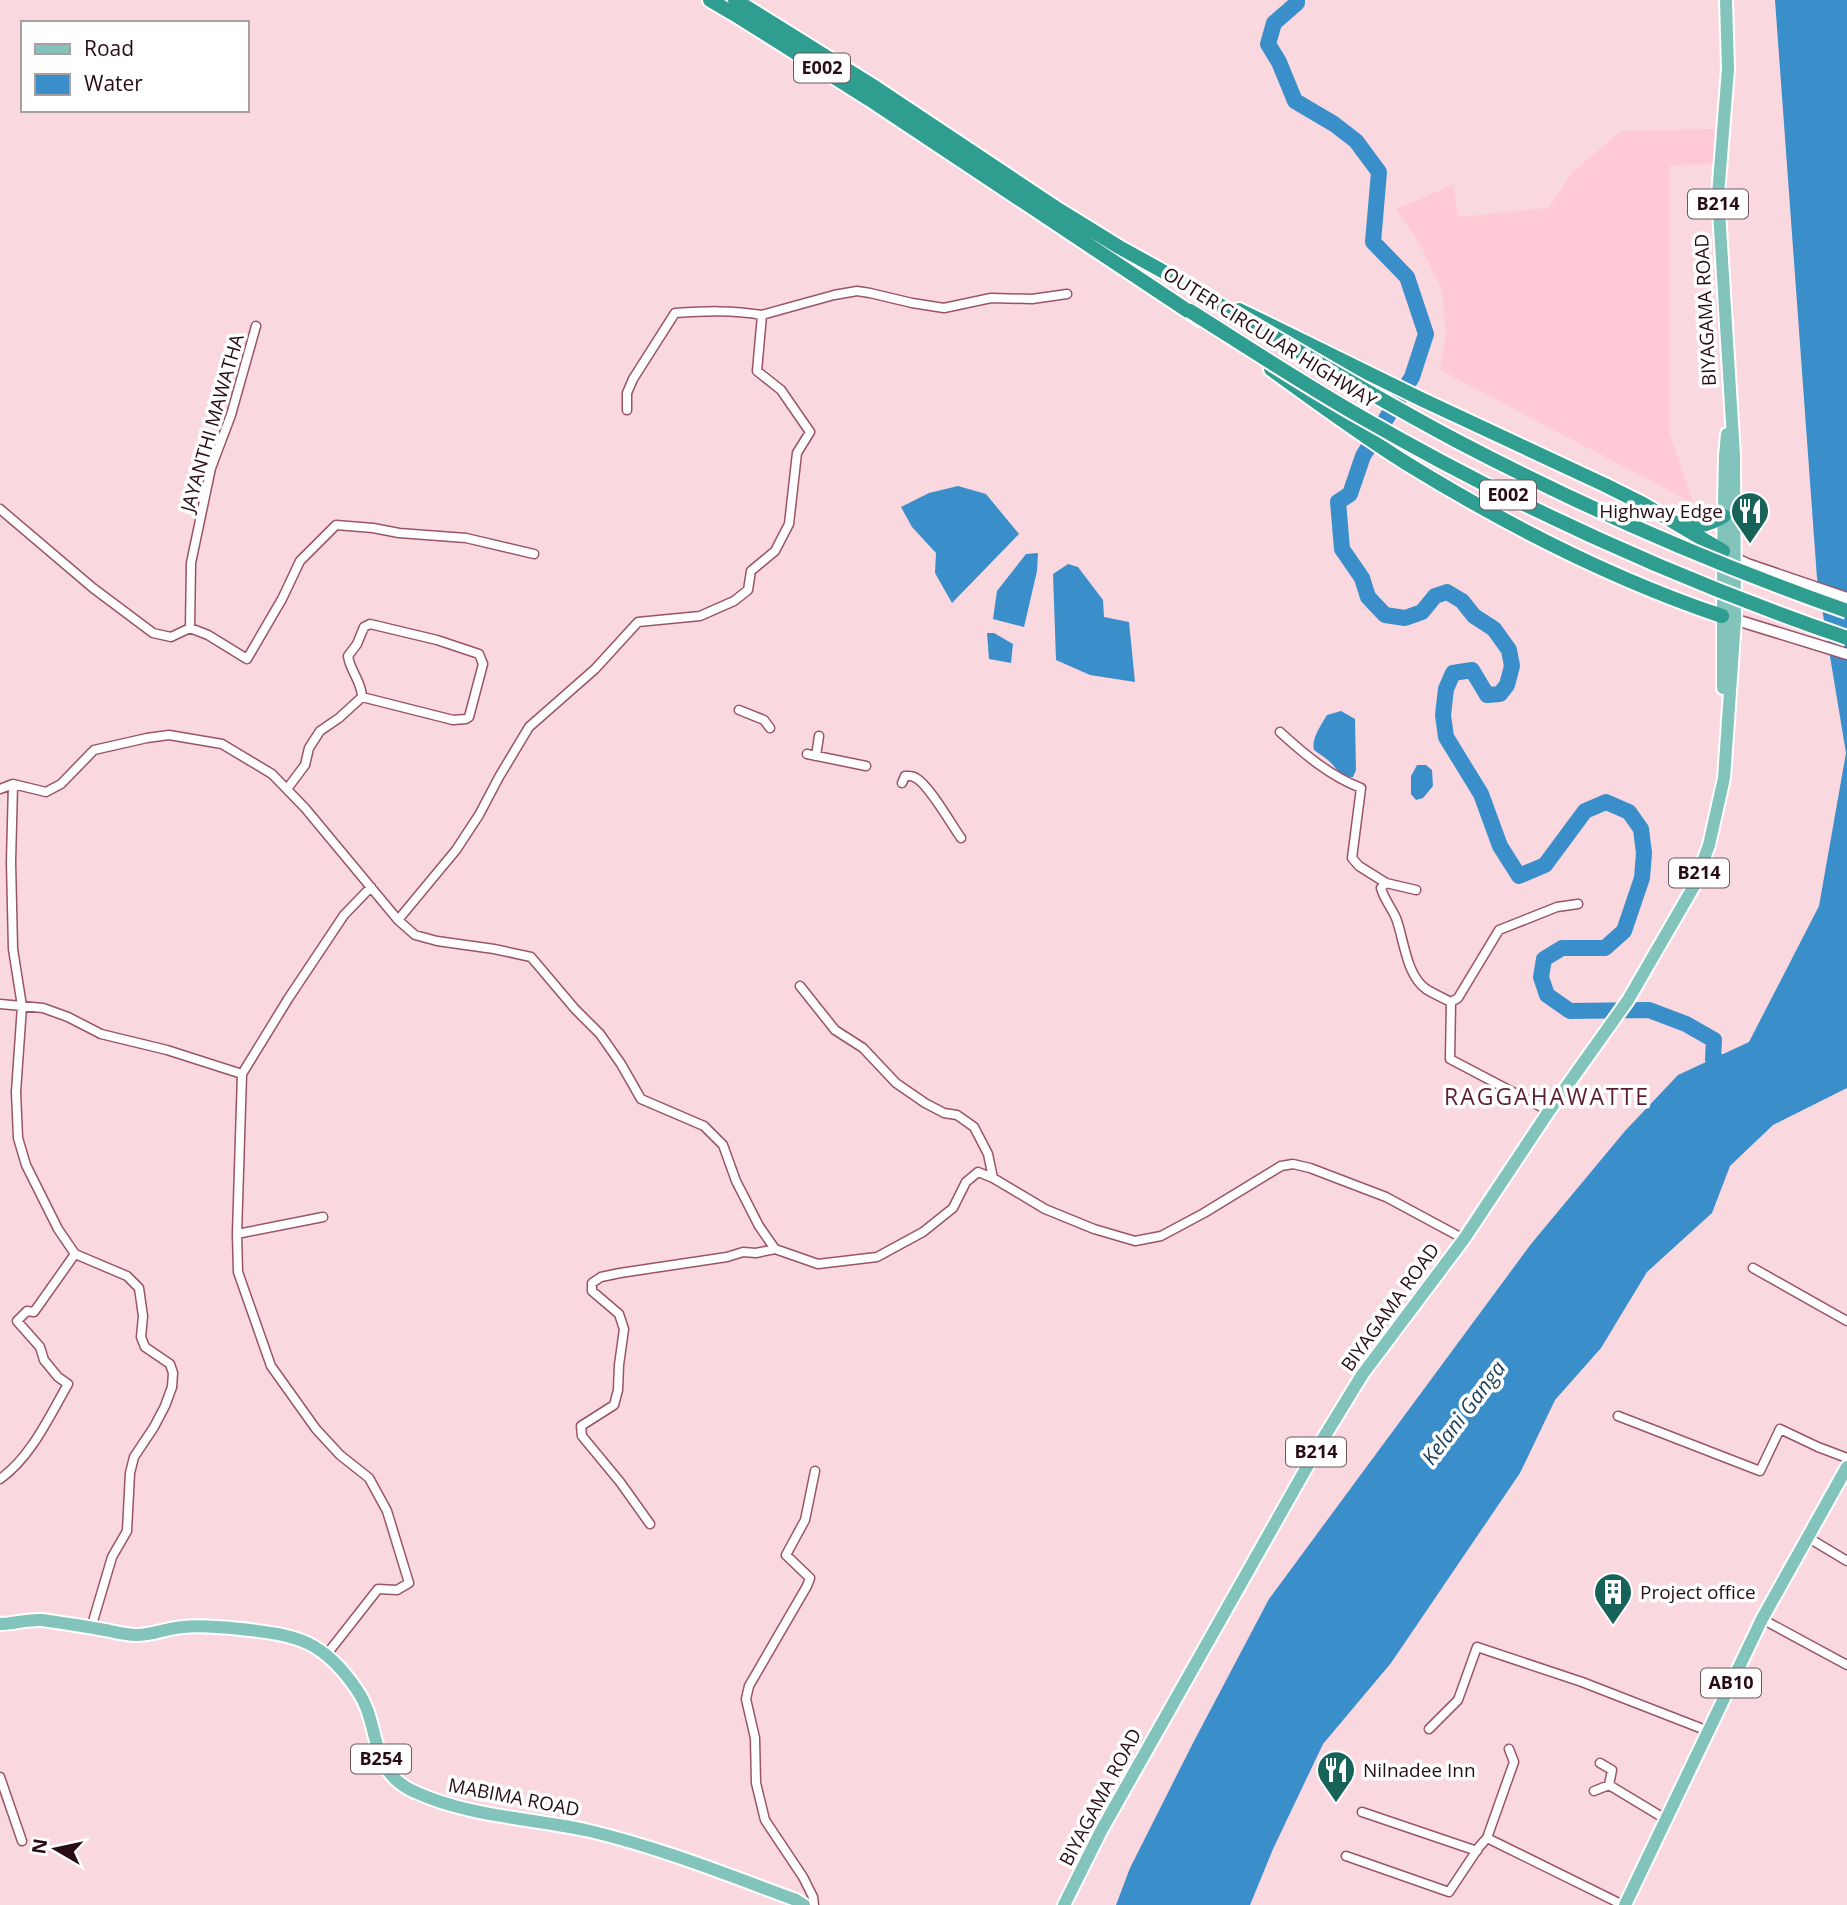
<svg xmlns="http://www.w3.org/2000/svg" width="1847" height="1905" font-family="'Open Sans',sans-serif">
	<rect width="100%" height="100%" fill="#f9d8df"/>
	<path fill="#ffc9d5" d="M1714 129 1715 164 1670 165V435L1693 503 1440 370 1446 333 1442 290 1422 248 1396 209 1453 185 1458 217 1548 208 1573 172 1621 131Z"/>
	<path fill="#3a8fcb" d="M1775 0H1847V1088L1773 1125 1730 1166 1712 1213 1647 1272 1601 1348 1555 1400 1520 1473 1391 1663 1323 1744 1273 1849 1250 1905H1116L1130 1868 1193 1743 1269 1599 1531 1244 1625 1131 1678 1075 1749 1042 1819 906 1846 753 1817 578Z
		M958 486 986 494 1019 534 952 603 935 573 936 553 912 527 901 507 929 493Z
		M1038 553 1037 571 1024 627 993 619 997 591 1026 554Z
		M1068 564 1078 567 1103 600 1104 617 1129 622 1135 682 1090 675 1056 660 1053 574Z
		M987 633H994L1013 644 1011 663 989 659Z
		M1341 711 1355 719 1356 770 1353 777C1340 778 1338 769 1329 761 1325 757 1319 754 1314 750 1311 739 1321 725 1327 715Z
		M1417 765H1426L1432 770 1433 786 1423 798 1416 800 1411 794V776Z"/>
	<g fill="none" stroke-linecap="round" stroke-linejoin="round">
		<path stroke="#3a8fcb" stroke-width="16" d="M1297 0V3L1274 23 1268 44 1279 62 1295 101 1334 124 1356 141 1379 172 1373 242 1407 277 1426 334 1412 377 1363 456 1350 494 1338 502 1342 549 1362 578 1368 597 1385 615 1405 618 1422 612 1435 596 1447 592 1462 601 1474 616 1494 629 1509 650 1512 666 1507 685 1500 694 1487 695 1472 670 1453 673 1446 689 1443 715 1446 737 1481 794 1500 846 1519 876 1545 865 1585 811 1606 802 1629 812 1641 829 1644 853 1642 878 1624 931 1605 948H1562L1544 959 1541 977 1547 995 1570 1011 1649 1010 1686 1024 1714 1040 1713 1059 1732 1065"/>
		<defs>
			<path id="minor" d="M627 410V393L633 379 675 313C705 311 732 310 762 315
				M0 509 93 588 153 633 171 637 190 628 191 563 211 468 231 415 256 326
				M370 624 437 640 479 654 483 664 469 717 466 719 453 720 362 697C362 682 350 671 348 656L357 644 364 627Z
				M190 628 208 635 247 659 282 599 300 561 336 525 373 528 399 533 466 538 534 554
				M739 710 764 720 770 728
				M1280 732C1304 754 1330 776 1361 788L1352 858 1359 866 1386 883
				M807 754 866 766
				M816 756 819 736
				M902 783 905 776C909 776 912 775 916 778 929 785 951 824 961 838
				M13 784 11 862 13 949 22 1006 16 1092 18 1138 26 1165 58 1229 75 1254 127 1276 139 1288 143 1316 141 1337 145 1347 170 1364 173 1373 172 1387 165 1406 154 1427 134 1457 130 1473 127 1531 112 1557 91 1628
				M0 789 13 784 46 792 61 784 94 750 147 738 169 735 222 744 272 774 305 808 398 920 415 935 437 941 494 949 531 957 575 1009 600 1034 621 1064 641 1099 704 1126 723 1145 736 1181 759 1226 775 1249 818 1264 877 1257 923 1232 953 1208 966 1182 978 1172 993 1178 1045 1209 1094 1229 1135 1241 1161 1236 1204 1213 1281 1166 1293 1164 1310 1168 1386 1197 1464 1239
				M287 789 305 765 309 748 320 731 339 718 362 697
				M1416 890 1386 883 1381 888C1384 899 1391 907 1396 918 1404 939 1406 975 1426 989 1434 994 1443 998 1451 1002
				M398 920 456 850 479 815 499 777 529 727 595 669 638 622 700 616 734 601 748 590 751 571 775 551 789 524 797 453 810 432 781 390 757 371 762 315 834 295 857 291 870 293 912 303 944 308 991 298 1032 299 1067 294
				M800 986 835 1030 863 1048 896 1083 925 1103 944 1113 957 1115 974 1127 988 1154 993 1178
				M1451 1002 1458 998 1499 930 1557 907 1578 904
				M1451 1002 1450 1059 1549 1111
				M0 1004 43 1008 68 1017 101 1034 167 1050 242 1074
				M237 1234 323 1217
				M1753 1268 1847 1321
				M1618 1416 1760 1471 1780 1429 1818 1447 1847 1458
				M0 1479C31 1457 49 1417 68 1384L58 1377 44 1360 40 1347 17 1321 27 1311 34 1312 75 1254
				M650 1524 620 1482 582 1436 581 1426 614 1405 618 1390 619 1365 624 1329 619 1314 592 1291V1283L601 1277 620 1273 727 1257 743 1252 756 1253 775 1249
				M1807 1537 1847 1561
				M1762 1619 1847 1665
				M327 1654 378 1589 397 1590 409 1583 387 1511 369 1478 340 1455 316 1429 271 1366 238 1272 237 1234 242 1074 288 999 344 915 371 887
				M1429 1729 1458 1700 1477 1647 1582 1682 1708 1731
				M1600 1763 1612 1770 1609 1785
				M0 1777 22 1841
				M1594 1791 1609 1785 1667 1820
				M1362 1812 1477 1851
				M1487 1838 1623 1905
				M1346 1856 1449 1892 1479 1847 1487 1838 1514 1762 1509 1749
				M814 1905 813 1897 803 1877 765 1820 756 1783 755 1738 746 1699 749 1686 807 1586 810 1578 786 1555 805 1520 815 1471"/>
			<path id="tertiary" d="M1729 555 1747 564 1847 598
				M1730 618 1847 654"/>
			<path id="primary" d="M1723 688V551L1725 456 1727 434
				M0 1624C14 1624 27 1619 42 1620 63 1623 84 1626 105 1630 115 1632 126 1635 136 1635 153 1635 167 1628 183 1627 202 1625 222 1627 241 1629 298 1635 324 1641 357 1690 382 1726 367 1771 415 1792 470 1817 531 1818 590 1831 661 1848 728 1875 796 1900L804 1905
				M1064 1905 1101 1831 1321 1442 1362 1375 1464 1239 1549 1111 1628 1000 1694 886 1709 845 1724 778 1735 620 1734 455 1718 195 1728 69 1726 0
				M1625 1905 1762 1619 1847 1467"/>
			<path id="motorway" d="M710 0 739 17 869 99 1200 319
				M735 0 876 88 1059 210 1119 247 1211 298
				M1239 310 1423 400 1605 485 1643 504 1723 551
				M1271 369C1315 401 1360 434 1406 463 1505 524 1612 579 1722 616
				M1683 526C1700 527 1710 524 1724 516"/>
		</defs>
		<use href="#minor" stroke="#9a5467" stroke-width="11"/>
		<use href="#tertiary" stroke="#9a5467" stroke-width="13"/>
		<use href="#primary" stroke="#fff" stroke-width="16"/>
		<use href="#motorway" stroke="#fff" stroke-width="18"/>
		<use href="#minor" stroke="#fff" stroke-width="8"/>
		<use href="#tertiary" stroke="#fff" stroke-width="10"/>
		<use href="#primary" stroke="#82c4bc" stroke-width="12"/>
		<use href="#motorway" stroke="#2f9d8f" stroke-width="14"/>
		<defs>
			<path id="motorway-bridge" d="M1199 293C1285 343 1370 395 1457 441 1583 507 1713 564 1847 611
				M1190 311C1247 347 1303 384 1361 417 1515 506 1679 580 1847 638"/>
		</defs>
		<use href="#motorway-bridge" stroke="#fff" stroke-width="18" stroke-linecap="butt"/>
		<use href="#motorway-bridge" stroke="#2f9d8f" stroke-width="14"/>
	</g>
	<defs>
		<symbol id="restaurant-pin" viewBox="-11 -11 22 30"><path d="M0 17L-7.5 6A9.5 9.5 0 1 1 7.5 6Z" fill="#186359" stroke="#fff"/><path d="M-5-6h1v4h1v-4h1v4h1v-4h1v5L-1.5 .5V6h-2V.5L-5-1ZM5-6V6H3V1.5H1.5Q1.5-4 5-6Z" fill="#fff"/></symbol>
		<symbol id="building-pin" viewBox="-11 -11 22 30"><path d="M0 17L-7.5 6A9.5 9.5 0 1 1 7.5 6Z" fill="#186359" stroke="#fff"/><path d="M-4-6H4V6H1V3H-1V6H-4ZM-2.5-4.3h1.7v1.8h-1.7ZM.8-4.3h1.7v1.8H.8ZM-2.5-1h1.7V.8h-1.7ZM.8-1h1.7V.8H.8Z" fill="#fff"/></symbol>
	</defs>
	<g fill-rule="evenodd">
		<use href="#restaurant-pin" x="1728" y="489" width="44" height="60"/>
		<use href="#building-pin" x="1591" y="1570" width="44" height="60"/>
		<use href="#restaurant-pin" x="1314" y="1748" width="44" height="60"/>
	</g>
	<g text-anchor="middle" stroke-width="7" stroke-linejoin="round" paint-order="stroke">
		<g fill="#fff" stroke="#69565c" stroke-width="2">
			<rect x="794" y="53.5" width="56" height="29" rx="5"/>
			<rect x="1688" y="189.5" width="60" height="29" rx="5"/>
			<rect x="1480" y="480.5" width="56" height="29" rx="5"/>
			<rect x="1669" y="858.5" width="60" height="29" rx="5"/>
			<rect x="1286" y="1437.5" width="60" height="29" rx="5"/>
			<rect x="1701" y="1668.5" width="60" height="29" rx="5"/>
			<rect x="351" y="1744.5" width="60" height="29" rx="5"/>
		</g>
		<g font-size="18" font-weight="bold" fill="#290d16">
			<text x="822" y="74">E002</text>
			<text x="1718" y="210">B214</text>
			<text x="1508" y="501">E002</text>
			<text x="1699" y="879">B214</text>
			<text x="1316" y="1458">B214</text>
			<text x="1731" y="1689">AB10</text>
			<text x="381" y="1765">B254</text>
		</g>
		<g font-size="19" fill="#290d16" stroke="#fff">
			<text transform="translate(1705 310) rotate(-93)" y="7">BIYAGAMA ROAD</text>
			<text transform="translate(1270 337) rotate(32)" y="7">OUTER CIRCULAR HIGHWAY</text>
			<text transform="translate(212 423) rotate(-74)" y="7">JAYANTHI MAWATHA</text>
			<text transform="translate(1390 1307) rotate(-54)" y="7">BIYAGAMA ROAD</text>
			<text transform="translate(514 1797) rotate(11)" y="7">MABIMA ROAD</text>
			<text transform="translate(1100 1797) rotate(-62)" y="7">BIYAGAMA ROAD</text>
		</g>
		<g font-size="19" fill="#290d16" stroke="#fff" text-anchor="start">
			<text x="1723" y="518" text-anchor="end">Highway Edge</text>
			<text x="1640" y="1599">Project office</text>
			<text x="1363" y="1777">Nilnadee Inn</text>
		</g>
		<g font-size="21" font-style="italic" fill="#1f425c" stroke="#fff">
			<text transform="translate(1464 1413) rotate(-53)" y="7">Kelani Ganga</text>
		</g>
		<g font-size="23" letter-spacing="2" fill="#5d1d32" stroke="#fff">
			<text x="1547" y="1105">RAGGAHAWATTE</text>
		</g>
	</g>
	<rect x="21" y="21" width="228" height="91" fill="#ffffff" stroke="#a99ea2" stroke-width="2"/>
	<rect x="35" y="44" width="35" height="10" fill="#82c4bc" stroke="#a99ea2" stroke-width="2"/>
	<text x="84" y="56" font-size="21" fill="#290d16">Road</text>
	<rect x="35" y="74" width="35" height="21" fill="#3a8fcb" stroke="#a99ea2" stroke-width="2"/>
	<text x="84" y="91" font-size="21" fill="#290d16">Water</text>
	<g transform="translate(56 1849) rotate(279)" stroke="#ffffff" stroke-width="5" paint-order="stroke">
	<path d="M0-5L12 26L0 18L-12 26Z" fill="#290d16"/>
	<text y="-10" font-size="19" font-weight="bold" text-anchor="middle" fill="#290d16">N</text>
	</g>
</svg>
